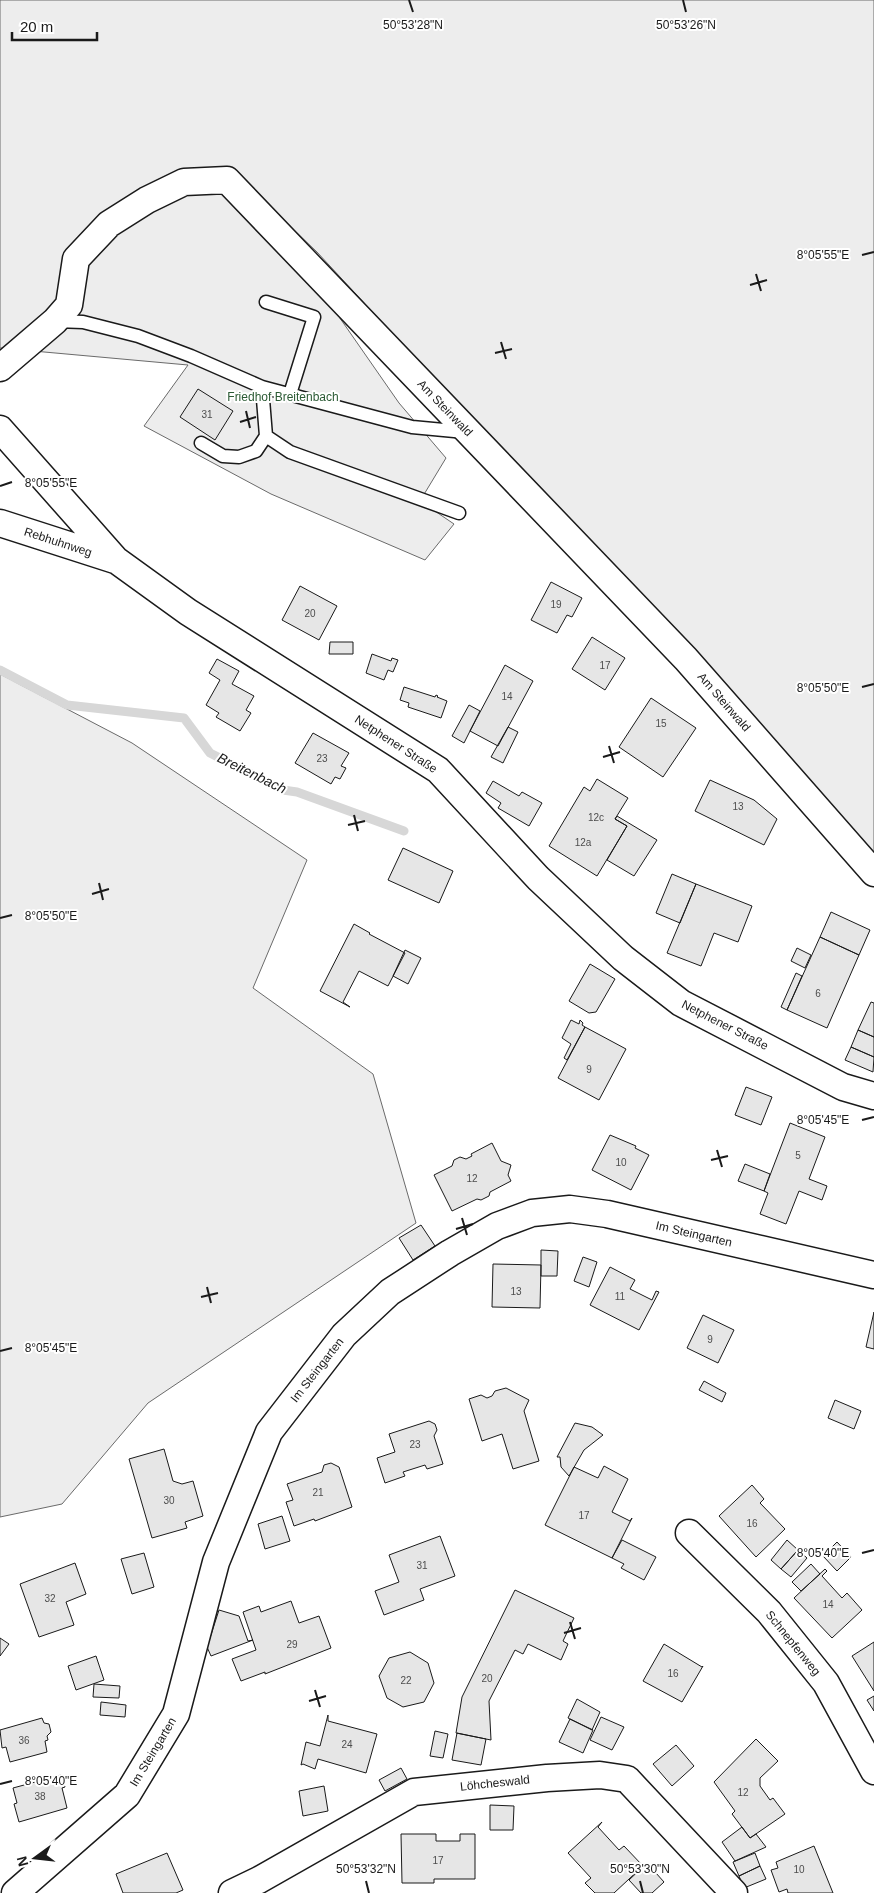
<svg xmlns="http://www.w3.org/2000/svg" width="874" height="1893" font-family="Arial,sans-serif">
	<rect width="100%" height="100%" fill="#fff"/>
	<path fill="#ededed" stroke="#6a6a6a" d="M0 0H874V855L317 252 248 186 399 403 446 458 420 501 454 524 425 560 271 494 144 426 188 365 0 348Z
		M0 674 132 743 307 860 253 988 373 1074 416 1223 148 1403 62 1504 0 1517Z"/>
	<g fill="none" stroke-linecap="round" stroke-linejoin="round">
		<path stroke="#d7d7d7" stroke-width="9" d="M0 670 67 705 184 718 210 753 283 790 297 792 404 831"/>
	</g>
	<path fill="#e6e6e6" stroke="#1a1a1a" d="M198 389 233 411 215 440 180 417Z
		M551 582 582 598 572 617 567 615 557 633 531 620Z
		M300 586 337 606 319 640 282 620Z
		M592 637 625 658 605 690 572 669Z
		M330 642H353V654H329Z
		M372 654 391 661 392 658 398 660 393 672 388 670 384 680 366 673Z
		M217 659 239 671 232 684 254 696 246 710 251 713 240 731 216 717 219 713 206 705 220 680 209 673Z
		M505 665 533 681 498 746 470 731Z
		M404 687 435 697 436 695 438 696 437 697 447 701 441 718 408 707 409 703 400 700Z
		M651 698 696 728 663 777 619 747Z
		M469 705 480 711 464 743 452 736Z
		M508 727 518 732 503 763 491 757Z
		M313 733 349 753 341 766 346 768 340 779 335 777 331 784 295 763Z
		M597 779 628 798 615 819 627 826 597 876 549 846 584 787 590 791Z
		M710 780 754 800 777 819 764 845 695 811Z
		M493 781 519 796 522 792 542 803 529 826 498 808 501 803 486 793Z
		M617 816 657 840 634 876 607 860 627 826 615 819Z
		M403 848 453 871 439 903 388 880Z
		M672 874 696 884 680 923 656 913Z
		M696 884 752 906 738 942 714 933 701 966 667 953Z
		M831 912 870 930 859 955 820 937Z
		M354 924 370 933 369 934 405 953 388 986 359 971 343 1002 350 1007 320 991Z
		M820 937 859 955 827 1028 787 1010Z
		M797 948 811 955 805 968 791 961Z
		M405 950 421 958 408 984 393 976Z
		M590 964 615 979 596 1012 589 1013 569 1001Z
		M796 973 802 976 787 1010 781 1007Z
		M871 1002 874 1003V1037L858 1030Z
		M571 1020 579 1024 580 1020 583 1023 582 1025 585 1027 567 1060 564 1058 571 1044 562 1038Z
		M585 1027 626 1049 599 1100 558 1078Z
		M858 1030 874 1037V1057L851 1047Z
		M851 1047 874 1057 873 1072 845 1060Z
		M746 1087 772 1097 761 1125 735 1115Z
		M790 1123 825 1137 809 1179 827 1186 822 1200 799 1191 786 1224 760 1214 768 1193 764 1191Z
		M610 1135 636 1146 635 1148 649 1155 631 1190 592 1170Z
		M492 1143 501 1161 511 1165 508 1175 511 1181 490 1192 489 1196 481 1200 477 1199 452 1211 434 1175 452 1166 454 1160 460 1157 466 1159 472 1156 471 1154Z
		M745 1164 770 1174 764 1191 738 1181Z
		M421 1225 435 1246 413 1260 399 1238Z
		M541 1250 558 1251 557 1276H541Z
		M583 1257 597 1262 589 1287 574 1281Z
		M493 1264 541 1265 540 1308 492 1307Z
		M610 1267 635 1280 630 1289 652 1300 656 1291 659 1292 639 1330 590 1305Z
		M874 1312V1349L866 1347Z
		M703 1315 734 1330 718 1363 687 1348Z
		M704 1381 726 1393 722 1402 699 1390Z
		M506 1388 529 1400 524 1411 539 1461 513 1469 502 1434 482 1441 469 1399 481 1395 487 1398 492 1396 495 1391Z
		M835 1400 861 1411 854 1429 828 1418Z
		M429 1421 435 1424 437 1430 434 1436 443 1464 427 1469 425 1465 403 1472 405 1476 385 1483 377 1458 395 1452 389 1434Z
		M575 1423 592 1427 603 1435 584 1450 569 1476 561 1467 560 1457H557Z
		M164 1449 173 1481 182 1484 193 1481 203 1516 185 1522 187 1528 152 1538 129 1459Z
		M331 1463 339 1467 352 1507 315 1521 314 1519 294 1526 286 1502 293 1500 287 1484 322 1472 324 1465Z
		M604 1466 628 1479 612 1512 630 1521 632 1518 612 1558 545 1525 574 1467 598 1478Z
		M752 1485 764 1499 760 1503 785 1529 756 1557 719 1516Z
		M282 1516 290 1541 265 1549 258 1524Z
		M440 1536 455 1576 420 1589 424 1600 384 1615 375 1591 399 1582 389 1555Z
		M622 1540 656 1557 644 1580 621 1568 624 1564 612 1558Z
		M787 1540 798 1550 781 1569 771 1560Z
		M837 1542 851 1557 837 1571 823 1556Z
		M798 1550 807 1558 791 1577 781 1569Z
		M144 1553 154 1587 132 1594 121 1559Z
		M75 1563 86 1594 66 1602 74 1625 39 1637 20 1584Z
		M811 1564 820 1574 801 1591 792 1582Z
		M825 1569 827 1571 822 1576 842 1598 847 1593 862 1610 832 1638 794 1598Z
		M515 1590 574 1618 563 1641 568 1644 561 1660 528 1644 523 1654 515 1650 489 1701 491 1740 456 1733 462 1697Z
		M291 1601 299 1623 319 1616 331 1648 265 1674V1672L241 1681 232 1659 256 1650 243 1612 259 1606 261 1612Z
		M219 1610 239 1616 248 1641 253 1640 211 1656 207 1647Z
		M0 1638 9 1644 0 1656Z
		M874 1642V1691L852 1656Z
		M664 1644 702 1667 703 1666 682 1702 643 1681Z
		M410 1652 428 1663 434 1683 424 1702 403 1707 387 1698 379 1676 389 1658Z
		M96 1656 104 1680 76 1690 68 1666Z
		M94 1684 120 1686 119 1698 93 1697Z
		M874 1696V1711L867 1700Z
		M577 1699 600 1712 592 1730 568 1718Z
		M101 1702 126 1705 125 1717 100 1715Z
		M328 1715V1721L377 1734 366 1773 318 1759 315 1769 303 1764 301 1765 306 1742 320 1746Z
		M601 1717 624 1727 612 1750 590 1740Z
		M42 1718 44 1723 49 1724 51 1732 47 1736 48 1740 45 1741 47 1752 10 1762 6 1747 2 1748 0 1730Z
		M570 1719 593 1730 583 1753 559 1742Z
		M435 1731 448 1734 443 1758 430 1756Z
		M457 1733 486 1739 481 1765 452 1760Z
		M756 1739 778 1761 760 1778V1786L770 1800 773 1798 785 1814 750 1838 732 1814 735 1811 714 1782Z
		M676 1745 694 1766 672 1786 653 1764Z
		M401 1768 407 1779 385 1791 379 1780Z
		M61 1775 65 1787 62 1788 67 1808 19 1822 14 1804 17 1803 13 1788Z
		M324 1786 328 1811 303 1816 299 1791Z
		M490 1805 514 1806 513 1830H490Z
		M602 1822 598 1827 619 1850 624 1846 643 1866 614 1893H595L585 1883 591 1878 568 1853Z
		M742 1827 750 1838 756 1834 766 1847 735 1861 722 1842Z
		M401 1834H436V1841H460V1834H475V1879H434V1883H402Z
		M814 1846 833 1893H788L787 1889 779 1892 771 1870 778 1868 776 1862Z
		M167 1853 183 1890 176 1893H123L116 1874Z
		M755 1853 760 1866 739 1876 733 1862Z
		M647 1863 664 1882 652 1893H641L629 1880Z
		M760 1866 766 1879 744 1888 739 1876Z"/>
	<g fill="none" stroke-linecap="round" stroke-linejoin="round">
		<defs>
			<path id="service" d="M266 302 314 317 290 394
				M55 321 83 322 138 336 191 356 262 387 412 427 465 432
				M266 436 290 452 459 513
				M201 443 223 456 239 457 256 451 266 436 262 387"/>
			<path id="minor" d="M0 368 55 321 69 305 76 259 109 224 147 200 184 182 227 180 686 659 874 873
				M0 429 116 560 188 612 438 770 538 878 623 958 681 1003 843 1087 874 1096
				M0 523 115 560
				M689 1533 769 1612 826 1683 874 1771
				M15 1893 127 1795 176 1714 216 1562 269 1432 344 1335 390 1292 450 1253 497 1226 532 1213 570 1209 607 1214 874 1275
				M232 1893 259 1880 414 1792 547 1778 600 1775 627 1779 734 1893"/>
		</defs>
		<use href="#service" stroke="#1a1a1a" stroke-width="15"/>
		<use href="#minor" stroke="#1a1a1a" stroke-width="29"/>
		<use href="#service" stroke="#fff" stroke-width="12"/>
		<use href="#minor" stroke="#fff" stroke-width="26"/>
	</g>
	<path fill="none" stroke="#1a1a1a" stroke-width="2" d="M409 0 413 12M683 0 686 12M862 255 874 252M756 274 761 291M750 285 767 280M501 342 506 359M495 353 512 349M246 411 250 428M240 422 256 417M0 486 12 482M862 687 874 684M609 746 614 763M603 757 620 752M354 815 358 831M348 825 365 821M99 883 103 900M92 894 109 889M0 918 12 915M862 1120 874 1117M717 1150 722 1167M711 1160 728 1156M462 1218 467 1235M456 1229 473 1224M207 1287 211 1303M201 1297 218 1293M0 1351 12 1348M862 1553 874 1550M570 1622 575 1639M564 1633 581 1628M315 1690 320 1707M309 1701 326 1696M0 1784 12 1781M366 1881 369 1893M640 1881 643 1893"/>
	<g text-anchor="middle" stroke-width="4" stroke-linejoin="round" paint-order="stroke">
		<g font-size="10" fill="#4d4d4d">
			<text x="207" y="418">31</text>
			<text x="556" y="608">19</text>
			<text x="310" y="617">20</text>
			<text x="605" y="669">17</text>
			<text x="507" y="700">14</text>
			<text x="661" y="727">15</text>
			<text x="322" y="762">23</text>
			<text x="738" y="810">13</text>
			<text x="596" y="821">12c</text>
			<text x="583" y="846">12a</text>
			<text x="818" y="997">6</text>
			<text x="589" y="1073">9</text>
			<text x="798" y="1159">5</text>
			<text x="621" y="1166">10</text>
			<text x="472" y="1182">12</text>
			<text x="516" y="1295">13</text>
			<text x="620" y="1300">11</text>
			<text x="710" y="1343">9</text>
			<text x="415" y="1448">23</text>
			<text x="318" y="1496">21</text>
			<text x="169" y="1504">30</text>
			<text x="584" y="1519">17</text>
			<text x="752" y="1527">16</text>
			<text x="422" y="1569">31</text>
			<text x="50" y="1602">32</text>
			<text x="828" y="1608">14</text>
			<text x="292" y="1648">29</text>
			<text x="673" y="1677">16</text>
			<text x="487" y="1682">20</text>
			<text x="406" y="1684">22</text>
			<text x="24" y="1744">36</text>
			<text x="347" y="1748">24</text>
			<text x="743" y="1796">12</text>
			<text x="40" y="1800">38</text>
			<text x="438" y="1864">17</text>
			<text x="799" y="1873">10</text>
		</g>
		<g font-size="12" fill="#2b5a34" stroke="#fff">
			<text x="283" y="401">Friedhof Breitenbach</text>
		</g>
		<g font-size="12" fill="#1a1a1a" stroke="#fff">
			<text transform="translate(445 408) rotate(46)" y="4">Am Steinwald</text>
			<text transform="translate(58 542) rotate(18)" y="4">Rebhuhnweg</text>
			<text transform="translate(724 702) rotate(49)" y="4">Am Steinwald</text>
			<text transform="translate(396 744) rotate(33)" y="4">Netphener Straße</text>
			<text transform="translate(725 1025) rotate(27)" y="4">Netphener Straße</text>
			<text transform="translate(694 1234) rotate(13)" y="4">Im Steingarten</text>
			<text transform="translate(317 1370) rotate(-52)" y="4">Im Steingarten</text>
			<text transform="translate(793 1643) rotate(51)" y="4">Schnepfenweg</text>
			<text transform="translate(153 1752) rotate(-59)" y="4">Im Steingarten</text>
			<text transform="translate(495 1783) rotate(-6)" y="4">Löhcheswald</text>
		</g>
		<g font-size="14" font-style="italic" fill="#1a1a1a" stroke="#fff">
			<text transform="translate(252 773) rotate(26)" y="5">Breitenbach</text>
		</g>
	</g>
	<g font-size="12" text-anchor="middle" fill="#1a1a1a" stroke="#fff" stroke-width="4" stroke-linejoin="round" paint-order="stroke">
		<text x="413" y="29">50°53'28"N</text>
		<text x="686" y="29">50°53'26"N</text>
		<text x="823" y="259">8°05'55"E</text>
		<text x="51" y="487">8°05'55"E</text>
		<text x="823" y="692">8°05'50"E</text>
		<text x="51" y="920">8°05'50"E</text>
		<text x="823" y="1124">8°05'45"E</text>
		<text x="51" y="1352">8°05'45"E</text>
		<text x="823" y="1557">8°05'40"E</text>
		<text x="51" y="1785">8°05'40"E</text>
		<text x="366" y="1873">50°53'32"N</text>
		<text x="640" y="1873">50°53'30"N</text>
	</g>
	<g transform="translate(35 1858) rotate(255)" stroke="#ffffff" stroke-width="4" paint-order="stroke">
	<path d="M0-4L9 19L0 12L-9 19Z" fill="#1a1a1a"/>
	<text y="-8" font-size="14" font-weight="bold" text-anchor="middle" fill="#1a1a1a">N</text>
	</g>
	<path d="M12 32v8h85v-8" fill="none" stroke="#1a1a1a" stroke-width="2.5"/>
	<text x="20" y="32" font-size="15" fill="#1a1a1a" stroke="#ffffff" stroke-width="4" paint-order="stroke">20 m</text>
</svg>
